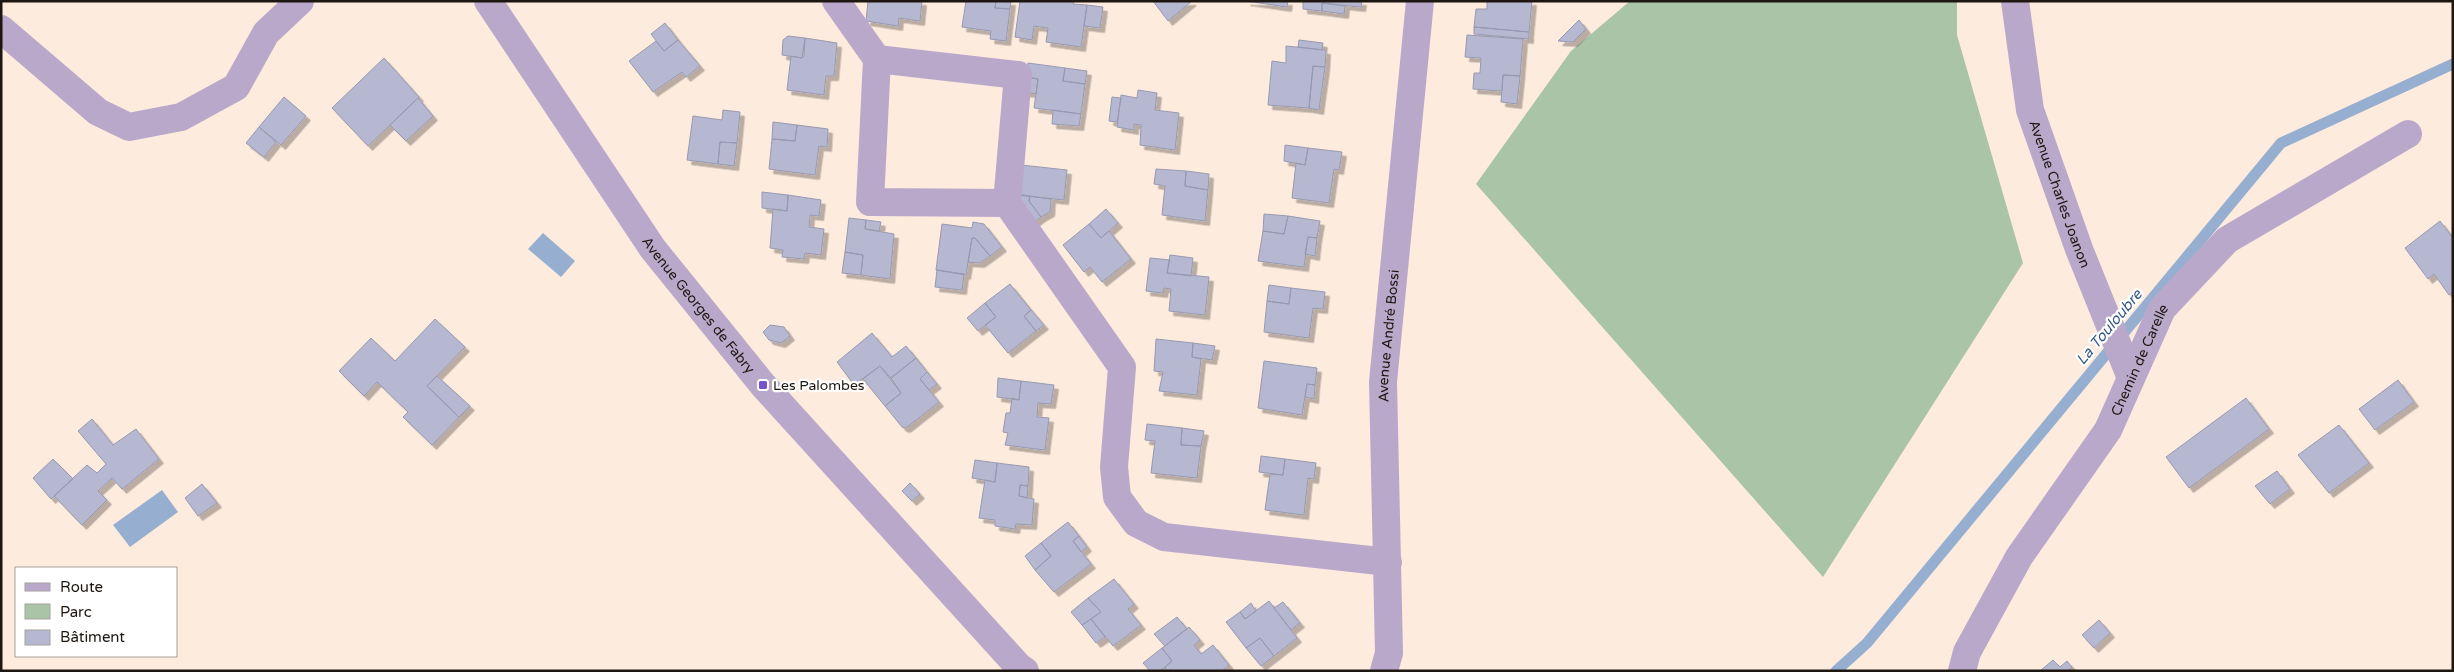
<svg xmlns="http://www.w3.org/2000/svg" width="2454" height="672" font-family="'Varela Round',sans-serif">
	<defs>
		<filter id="shadow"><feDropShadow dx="4.5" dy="4.5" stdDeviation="0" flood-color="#0004"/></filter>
	</defs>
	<rect width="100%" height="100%" fill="#fdebdd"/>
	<path fill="#a9c4a7" d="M1630 1H1957V35L2023 263 1823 577 1476 184 1571 51Z"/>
	<path fill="#96afd1" d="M543 233 575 261 561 277 528 249Z
		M162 490 178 512 130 547 113 525Z"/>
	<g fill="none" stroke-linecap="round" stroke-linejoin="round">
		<path stroke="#96afd1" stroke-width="11" d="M1836 671 1867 643 2281 143 2453 64"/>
	</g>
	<path fill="#b5b8d0" stroke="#9799b1" filter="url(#shadow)" d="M868 1H922L920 21 899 18 898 26 866 21Z
		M966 1H996L995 8 1010 9 1006 41 990 39 991 31 962 27Z
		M996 1H1011L1010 9 995 8Z
		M1020 1H1074L1073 4 1087 5 1081 47 1046 42 1048 28 1034 26 1032 40 1015 37Z
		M1153 1H1192L1168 21Z
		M1246 1H1288L1287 7Z
		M1303 1H1362L1361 7 1322 3V11L1303 9Z
		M1487 1H1532L1529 32 1474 27 1476 9H1487Z
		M1322 3 1345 6 1344 14 1322 11Z
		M1087 5 1103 7 1100 28 1084 26Z
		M1579 20 1586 29 1573 42 1558 41Z
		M665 23 678 40 664 51 651 34Z
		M1474 27 1529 32V39L1474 34Z
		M1467 35 1523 39 1520 76 1503 75 1502 91 1473 89 1474 73H1480L1481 58 1465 57Z
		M788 36 805 38 802 58 782 55 783 40Z
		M805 38 837 43 834 76H826L824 95 787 90 791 56 802 58 804 56Z
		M678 40 700 66 686 77 682 72 653 92 629 61 656 41 664 51Z
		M1299 40 1323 43 1322 50 1298 47Z
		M1286 46 1326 50 1325 67 1313 66 1309 108 1268 105 1272 61 1286 63Z
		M384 58 419 97 368 146 332 108Z
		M1028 63 1065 68 1063 81 1085 84 1081 114 1034 108 1038 79 1027 77Z
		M1313 66 1325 67 1319 110 1309 108Z
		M1065 68 1087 71 1085 84 1063 81Z
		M1503 75 1520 76 1517 104 1501 102Z
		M1027 77 1038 79 1036 94 1025 92Z
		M1138 90 1157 93 1155 110 1179 113 1175 150 1140 145 1141 125 1134 124V130L1117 127 1121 95 1137 98Z
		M284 97 306 116 281 145 259 127Z
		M1112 97 1121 98 1117 122 1109 121Z
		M418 98 433 116 406 141 390 125Z
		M723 110 740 112 737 143 720 142 718 164 687 160 693 116 722 120Z
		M1053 110 1081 114 1079 126 1052 124Z
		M773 122 797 125 795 141 772 139Z
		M797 125 828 129 827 147 819 146 815 175 769 169 772 139 795 141Z
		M259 127 276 142 264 157 246 143Z
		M720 142 737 143 734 166 718 164Z
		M1285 145 1308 148 1305 165 1284 161Z
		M1308 148 1342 152 1339 170 1334 169 1329 203 1292 198 1296 163 1305 165Z
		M1021 165 1067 170 1064 200 1017 195Z
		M1156 169 1186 171 1185 186 1208 190 1205 221 1162 215 1165 186 1154 184Z
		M1186 171 1209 174 1208 190 1185 186Z
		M762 192 788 195 787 211 762 208Z
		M1011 193 1030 196 1029 201 1041 217 1028 227Z
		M788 195 821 200 819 216 810 215 809 227 824 229 821 255 805 253 804 259 782 257 783 250 770 248 773 209 787 211Z
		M1030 196 1051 199 1050 212 1041 217 1029 201Z
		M1106 209 1118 223 1101 238 1089 224Z
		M1264 214 1288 216 1284 234 1263 231Z
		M1288 216 1320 221 1317 238 1308 237 1304 267 1258 261 1263 231 1284 234Z
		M849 218 866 220 865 229 894 234 890 279 861 275 863 255 845 252Z
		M866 220 881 222 879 231 865 229Z
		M2440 221 2453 238V292L2449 295 2434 274 2428 279 2405 248Z
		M973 222 984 224 1002 247 990 256 975 238H972L966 275 936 270 942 224 972 228Z
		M1089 224 1101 238 1109 231 1131 259 1102 282 1090 267 1084 272 1063 245Z
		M1308 237 1317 238 1315 256 1305 254Z
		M972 238H975L990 256 980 263 968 262Z
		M845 252 863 255 861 275 842 273Z
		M1170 255 1193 258 1191 276 1167 273Z
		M1150 258 1170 260 1167 273 1209 277 1205 315 1169 311 1171 289 1164 288 1163 293 1146 291Z
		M937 270 964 274 962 290 935 287Z
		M1010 284 1031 310 1024 316 1036 331 1008 353 985 325 996 317 985 303Z
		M1269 285 1291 288 1289 304 1267 301Z
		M1291 288 1325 292 1323 309 1313 308 1309 338 1264 332 1267 301 1289 304Z
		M985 303 996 317 978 331 967 318Z
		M1031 310 1044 325 1036 331 1024 316Z
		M435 319 465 347 427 386 459 417 432 445 403 417 408 412 377 382 364 396 339 371 371 338 395 361Z
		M770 325 784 327 790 336 781 343 769 340 763 332Z
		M872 333 892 357 906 346 916 358 891 378 880 366 854 385 837 362Z
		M1156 339 1193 343 1192 357 1201 359 1197 395 1159 391 1163 372 1154 371Z
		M1193 343 1215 346 1212 360 1192 357Z
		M916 358 927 372 920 379 939 402 906 428 902 427 885 406 901 393 891 378Z
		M1264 361 1317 368 1315 385 1307 384 1302 415 1258 408Z
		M880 366 901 393 885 406 863 379Z
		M927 372 937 384 929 390 920 379Z
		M437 376 470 406 459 417 427 386Z
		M998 378 1021 381 1019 400 997 397Z
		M2398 380 2414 402 2375 430 2359 409Z
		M1021 381 1054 385 1051 404 1038 403 1037 417 1049 418 1045 450 1005 445 1008 433 1003 432 1006 413H1010L1012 398 1019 400Z
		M1307 384 1315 385 1314 399 1305 397Z
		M2246 398 2269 429 2189 488 2166 457Z
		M92 419 113 445 136 429 159 459 122 489 112 478 98 491 107 500 82 525 54 496 87 465 97 473 106 464 78 431Z
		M1147 424 1182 428 1181 445 1201 446 1197 478 1151 473 1155 441 1145 440Z
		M2339 425 2369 463 2329 493 2298 455Z
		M1182 428 1204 431 1201 446 1181 445Z
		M1261 456 1285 459 1283 475 1259 472Z
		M53 459 73 479 51 499 33 478Z
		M1285 459 1316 463 1314 479 1308 478 1304 515 1265 510 1270 474 1283 475Z
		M975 460 997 463 995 482 972 478Z
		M997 463 1029 467 1028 486 1020 485 1019 496 1034 499 1032 525 1016 524 1015 529 995 526V520L979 518 985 480 995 482Z
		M2277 471 2290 489 2270 504 2255 486Z
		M910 483 920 494 912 501 902 491Z
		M202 484 217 503 198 516 185 498Z
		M1020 485 1028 486 1027 498 1019 496Z
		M1068 522 1079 536 1073 541 1091 564 1054 592 1035 570 1051 556 1041 543Z
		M1079 536 1087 547 1081 552 1073 541Z
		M1041 543 1051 556 1035 570 1025 556Z
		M1114 579 1134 604 1128 609 1141 625 1113 646 1091 619 1101 612 1088 598Z
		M1088 598 1101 612 1082 625 1071 612Z
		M1269 601 1297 638 1274 656 1260 638 1246 648 1226 622 1240 612 1245 619Z
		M1283 602 1300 623 1291 630 1274 608Z
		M1251 603 1256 611 1245 619 1240 612Z
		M1177 617 1187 629 1165 646 1154 634Z
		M1091 619 1105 637 1096 643 1082 625Z
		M2099 620 2110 633 2094 648 2082 635Z
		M1189 627 1200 640 1194 645 1201 654 1213 645 1229 665 1222 671H1167L1165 667 1172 661 1162 648Z
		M1260 638 1274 656 1261 666 1246 648Z
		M1162 648 1172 661 1160 671H1150L1143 663Z
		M2053 660 2060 667 2067 661 2072 667 2067 671H2040Z"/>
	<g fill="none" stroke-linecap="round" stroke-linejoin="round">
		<g stroke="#baa8cb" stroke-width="28">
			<path id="s1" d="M488 1 653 249 763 385 1019 667 1025 671"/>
			<path d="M836 1 877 59 870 202 1007 203"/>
			<path id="s2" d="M2015 1 2030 110 2079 249 2131 378"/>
			<path d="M1 29 98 112 129 127 181 117 236 87 266 33 300 1"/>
			<path d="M877 59 1018 75 1007 203 1122 367 1114 467 1117 497 1136 523 1164 537 1388 562"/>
			<path id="s3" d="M1384 671 1389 653 1383 382 1420 1"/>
			<path id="s4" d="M1962 671 1967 652 2019 557 2108 430 2162 309 2227 240 2408 134"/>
		</g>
	</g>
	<rect fill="#7554ce" stroke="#fff" stroke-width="2" x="758" y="380" width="10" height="10" rx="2.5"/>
	<g text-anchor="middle" stroke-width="4.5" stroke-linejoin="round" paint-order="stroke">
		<g font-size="14" fill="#1e1711" stroke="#fff">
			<text dy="5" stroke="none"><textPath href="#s2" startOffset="199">Avenue Charles Joanon</textPath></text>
			<text dy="5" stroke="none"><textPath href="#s1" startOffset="370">Avenue Georges de Fabry</textPath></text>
			<text dy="5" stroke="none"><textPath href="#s3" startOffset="336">Avenue André Bossi</textPath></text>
			<text dy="5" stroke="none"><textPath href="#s4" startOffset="360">Chemin de Carelle</textPath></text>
		</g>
		<g font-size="14" fill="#1e1711" stroke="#fff" text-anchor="start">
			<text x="773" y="390">Les Palombes</text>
		</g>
		<g font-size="15" font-style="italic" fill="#345785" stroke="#fff">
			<text transform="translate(2109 327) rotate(-50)" y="5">La Touloubre</text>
		</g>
	</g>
	<rect width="2454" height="672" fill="none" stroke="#1e1711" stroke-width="5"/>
	<rect x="15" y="567" width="162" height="90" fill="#ffffff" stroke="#a5a2a0"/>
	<rect x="25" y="583" width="25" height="8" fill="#baa8cb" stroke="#a5a2a0"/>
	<text x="60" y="592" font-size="15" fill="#1e1711">Route</text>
	<rect x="25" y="604" width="25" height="15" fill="#a9c4a7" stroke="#a5a2a0"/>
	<text x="60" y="617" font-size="15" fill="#1e1711">Parc</text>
	<rect x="25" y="630" width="25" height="15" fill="#b5b8d0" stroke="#a5a2a0"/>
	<text x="60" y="642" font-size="15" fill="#1e1711">Bâtiment</text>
</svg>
